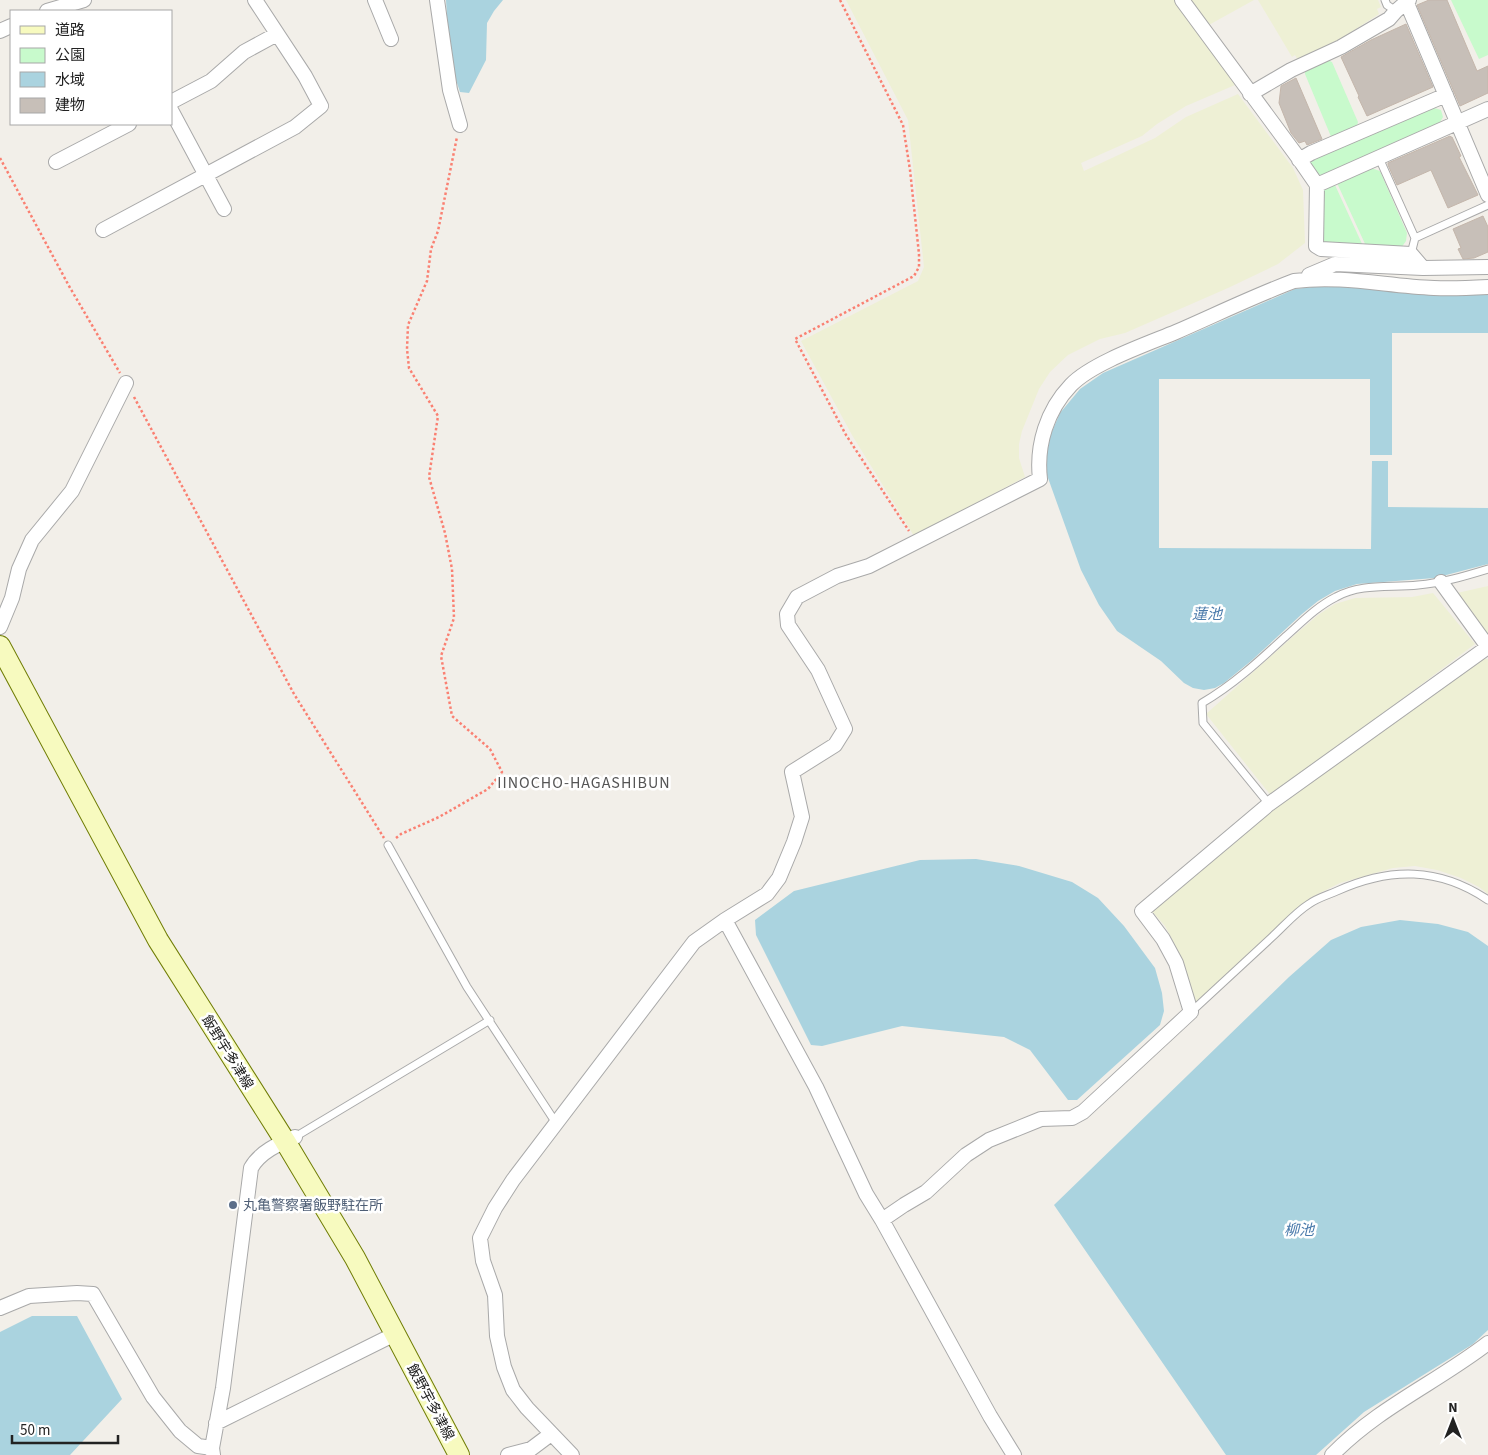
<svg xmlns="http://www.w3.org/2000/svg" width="1488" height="1455" font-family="'Source Sans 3','Noto Sans JP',sans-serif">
	<rect width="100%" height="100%" fill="#f2efe9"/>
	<path fill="#eef0d5" d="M846 0H1174L1185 11 1235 85 1186 106 1157 124 1142 136 1081 163 1084 171 1155 138 1186 117 1238 94 1293 168 1303 190 1305 243 1278 264 1228 288 1125 333 1100 339 1068 355 1050 372 1039 389 1022 431 1019 444V458L1025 477 914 536 852 435 801 341 918 281 924 267 908 120Z
		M1186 0H1254L1207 26Z
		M1258 0H1378L1381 7 1377 9 1379 14 1339 40 1298 60 1295 55 1292 57Z
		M1488 586V634L1457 593Z
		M1433 593 1475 644 1272 797 1206 714 1297 633 1318 615 1335 604 1355 598 1412 597Z
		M1484 659H1488V894L1479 887 1461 878 1437 870 1415 866 1393 868 1340 883 1310 898 1195 1003 1183 963 1172 939 1165 926 1151 910 1272 810Z"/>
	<path fill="#c8facc" d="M1451 0H1488V55L1479 59Z
		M1325 59 1332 62 1358 122 1356 129 1332 139 1305 74V68Z
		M1431 107 1441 110 1443 117 1439 124 1322 175 1315 174 1310 163 1314 157Z
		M1371 168 1380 171 1407 233 1406 241 1401 248 1366 246 1337 183Z
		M1335 185 1363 246 1322 242 1319 197 1324 189Z"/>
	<path fill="#aad3df" d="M446 0H503L494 11 487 23 486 60 469 93 460 92C449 62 448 31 446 0Z
		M1330 285 1360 287 1421 294H1488V333H1392V455H1370V379H1159V548L1371 549 1372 461H1388V507L1488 508V564L1435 578 1357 584 1335 591 1318 601 1302 614 1251 661 1224 683 1215 688 1204 690 1193 688 1184 683 1161 661 1117 631 1099 605 1081 570 1043 464 1050 436 1060 413 1080 389 1103 373 1295 289Z
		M976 859 1019 866 1072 882 1098 898 1124 926 1155 968 1162 993 1164 1011 1160 1025 1077 1100H1068L1030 1050 1004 1037 902 1026 822 1046 811 1045 756 935 755 920 794 891 920 860Z
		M1400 920 1438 924 1468 932 1488 946V1330L1473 1344 1364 1412 1316 1455H1226L1054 1205 1289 977 1331 940 1361 927Z
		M32 1316H77L122 1399 70 1455H0V1332Z"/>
	<path fill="#c7bfb8" stroke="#c4b6ab" d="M1429 0H1447L1477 71 1488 66V93L1460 106 1417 5Z
		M1406 24 1433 87 1367 116 1358 97 1359 96 1341 57 1371 40Z
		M1296 78 1322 139 1307 145 1305 141 1299 143 1291 133 1279 103 1281 86Z
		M1450 136 1451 137H1452L1461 156 1459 157 1478 195 1448 208 1431 170 1397 185 1388 165V163Z
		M1483 216 1488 227V252L1474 258 1463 259 1458 249 1461 248 1453 229Z"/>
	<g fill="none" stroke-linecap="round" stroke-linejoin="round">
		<defs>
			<path id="lane" d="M1385 0 1387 5 1396 11
				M1379 158 1415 238 1411 254
				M1415 238 1488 205
				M1269 804 1203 723 1202 703C1233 685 1259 661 1285 637 1301 623 1316 607 1336 597 1361 583 1390 588 1418 585 1442 583 1465 576 1488 569
				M388 845 467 987 556 1123
				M1191 1012C1218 987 1245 962 1272 937 1284 926 1296 912 1309 904 1317 898 1328 895 1337 891 1390 867 1439 867 1488 900
				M295 1137 490 1020"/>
			<path id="street" d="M375 0 391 39
				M437 0 450 90 460 125
				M1182 0 1297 156 1317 185 1316 246 1321 249 1411 254 1423 268
				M1406 1 1488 195
				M47 11 84 0
				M0 31 11 26
				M1250 94 1291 70 1341 47 1389 19 1396 11 1409 0
				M171 102 211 81 244 52 277 34
				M171 110 224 209
				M1299 160 1311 153 1446 95
				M56 162 129 124
				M1317 185 1488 109
				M103 230 295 127 321 106 305 76 255 0
				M1309 275 1335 264 1423 268 1488 267
				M1441 582 1488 647
				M0 627 12 598 19 569 32 540 72 491 126 383
				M725 920 816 1087 866 1194 882 1220 990 1416 1014 1455
				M882 1220 904 1205 926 1192 966 1155 989 1140 1041 1119 1072 1118 1083 1112 1191 1012 1176 963 1163 939 1142 911 1269 804 1488 647
				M0 1308 29 1296 77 1293 93 1294 153 1397 180 1431 198 1446 212 1448
				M216 1423 395 1334
				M213 1455 212 1448 223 1388 251 1168C260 1152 278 1144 295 1137
				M508 1455 531 1449 551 1434
				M572 1455 527 1408 513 1390 504 1367 497 1336 495 1295 483 1261 480 1238 495 1208 513 1180 694 942 725 920 767 894 779 878 794 842 802 817 792 772 835 745 845 729 818 670 788 625 787 614 797 597 837 576 869 566 1040 479C1036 445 1047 410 1071 385 1092 363 1147 344 1176 332 1215 315 1254 296 1294 281 1344 275 1385 286 1434 288 1452 289 1470 288 1488 287
				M1332 1455C1379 1407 1436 1383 1488 1343"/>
			<path id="secondary" d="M0 646 158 940 285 1141 355 1258 459 1455"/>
		</defs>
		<use href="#lane" stroke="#a9a9a9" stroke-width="9"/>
		<use href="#street" stroke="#a9a9a9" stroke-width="16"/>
		<use href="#secondary" stroke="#707d05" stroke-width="22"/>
		<path stroke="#fa8072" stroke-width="2.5" stroke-dasharray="2.5 2.5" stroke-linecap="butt" d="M840 0 903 125 910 170 919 254V267L914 276 795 339 846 435 909 531
			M0 158 69 286 120 373
			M134 397 294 694 384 838
			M396 838 401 834 439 817 488 789 502 772 490 749 452 716 441 656 454 618 452 569 445 533 429 477 438 416 409 368 407 349 408 325 427 281 431 249 438 231 457 137"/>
		<use href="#lane" stroke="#fff" stroke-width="7"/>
		<use href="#street" stroke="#fff" stroke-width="14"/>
		<use href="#secondary" stroke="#f7fabf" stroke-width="20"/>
	</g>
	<circle fill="#5c6f8a" stroke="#fff" stroke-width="2" cx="233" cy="1205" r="5"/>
	<g text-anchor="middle" stroke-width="5" stroke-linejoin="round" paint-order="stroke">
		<g font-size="14" fill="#222" stroke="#fff">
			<text transform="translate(228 1052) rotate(58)" y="5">飯野宇多津線</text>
			<text transform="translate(431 1402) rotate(62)" y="5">飯野宇多津線</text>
		</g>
		<g font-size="14" fill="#4e5e75" stroke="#fff" text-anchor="start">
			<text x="243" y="1210">丸亀警察署飯野駐在所</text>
		</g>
		<g font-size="15" font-style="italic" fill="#4a7aab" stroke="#fff">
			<text x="1207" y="619">蓮池</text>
			<text x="1299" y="1235">柳池</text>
		</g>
		<g font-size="16" letter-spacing="1" fill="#555" stroke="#fff">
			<text x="584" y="788">IINOCHO-HAGASHIBUN</text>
		</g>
	</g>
	<rect x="10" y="10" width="162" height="115" fill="#ffffff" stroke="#a7a7a7"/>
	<rect x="20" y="26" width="25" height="8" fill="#f7fabf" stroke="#a7a7a7"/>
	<text x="55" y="35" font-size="15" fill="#222222">道路</text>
	<rect x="20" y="48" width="25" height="15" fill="#c8facc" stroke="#a7a7a7"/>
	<text x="55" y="60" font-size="15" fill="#222222">公園</text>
	<rect x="20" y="72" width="25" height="15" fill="#aad3df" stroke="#a7a7a7"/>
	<text x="55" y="85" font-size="15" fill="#222222">水域</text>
	<rect x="20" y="98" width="25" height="15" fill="#c7bfb8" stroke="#a7a7a7"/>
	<text x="55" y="110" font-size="15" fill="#222222">建物</text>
	<g transform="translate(1453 1420)" stroke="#ffffff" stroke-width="4" paint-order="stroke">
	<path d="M0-4L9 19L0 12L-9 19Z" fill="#222222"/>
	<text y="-8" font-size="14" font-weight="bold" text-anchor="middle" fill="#222222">N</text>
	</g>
	<path d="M12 1435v8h106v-8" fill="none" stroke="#222222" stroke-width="2.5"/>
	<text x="20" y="1435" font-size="15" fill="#222222" stroke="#ffffff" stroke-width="4" paint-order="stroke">50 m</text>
</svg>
